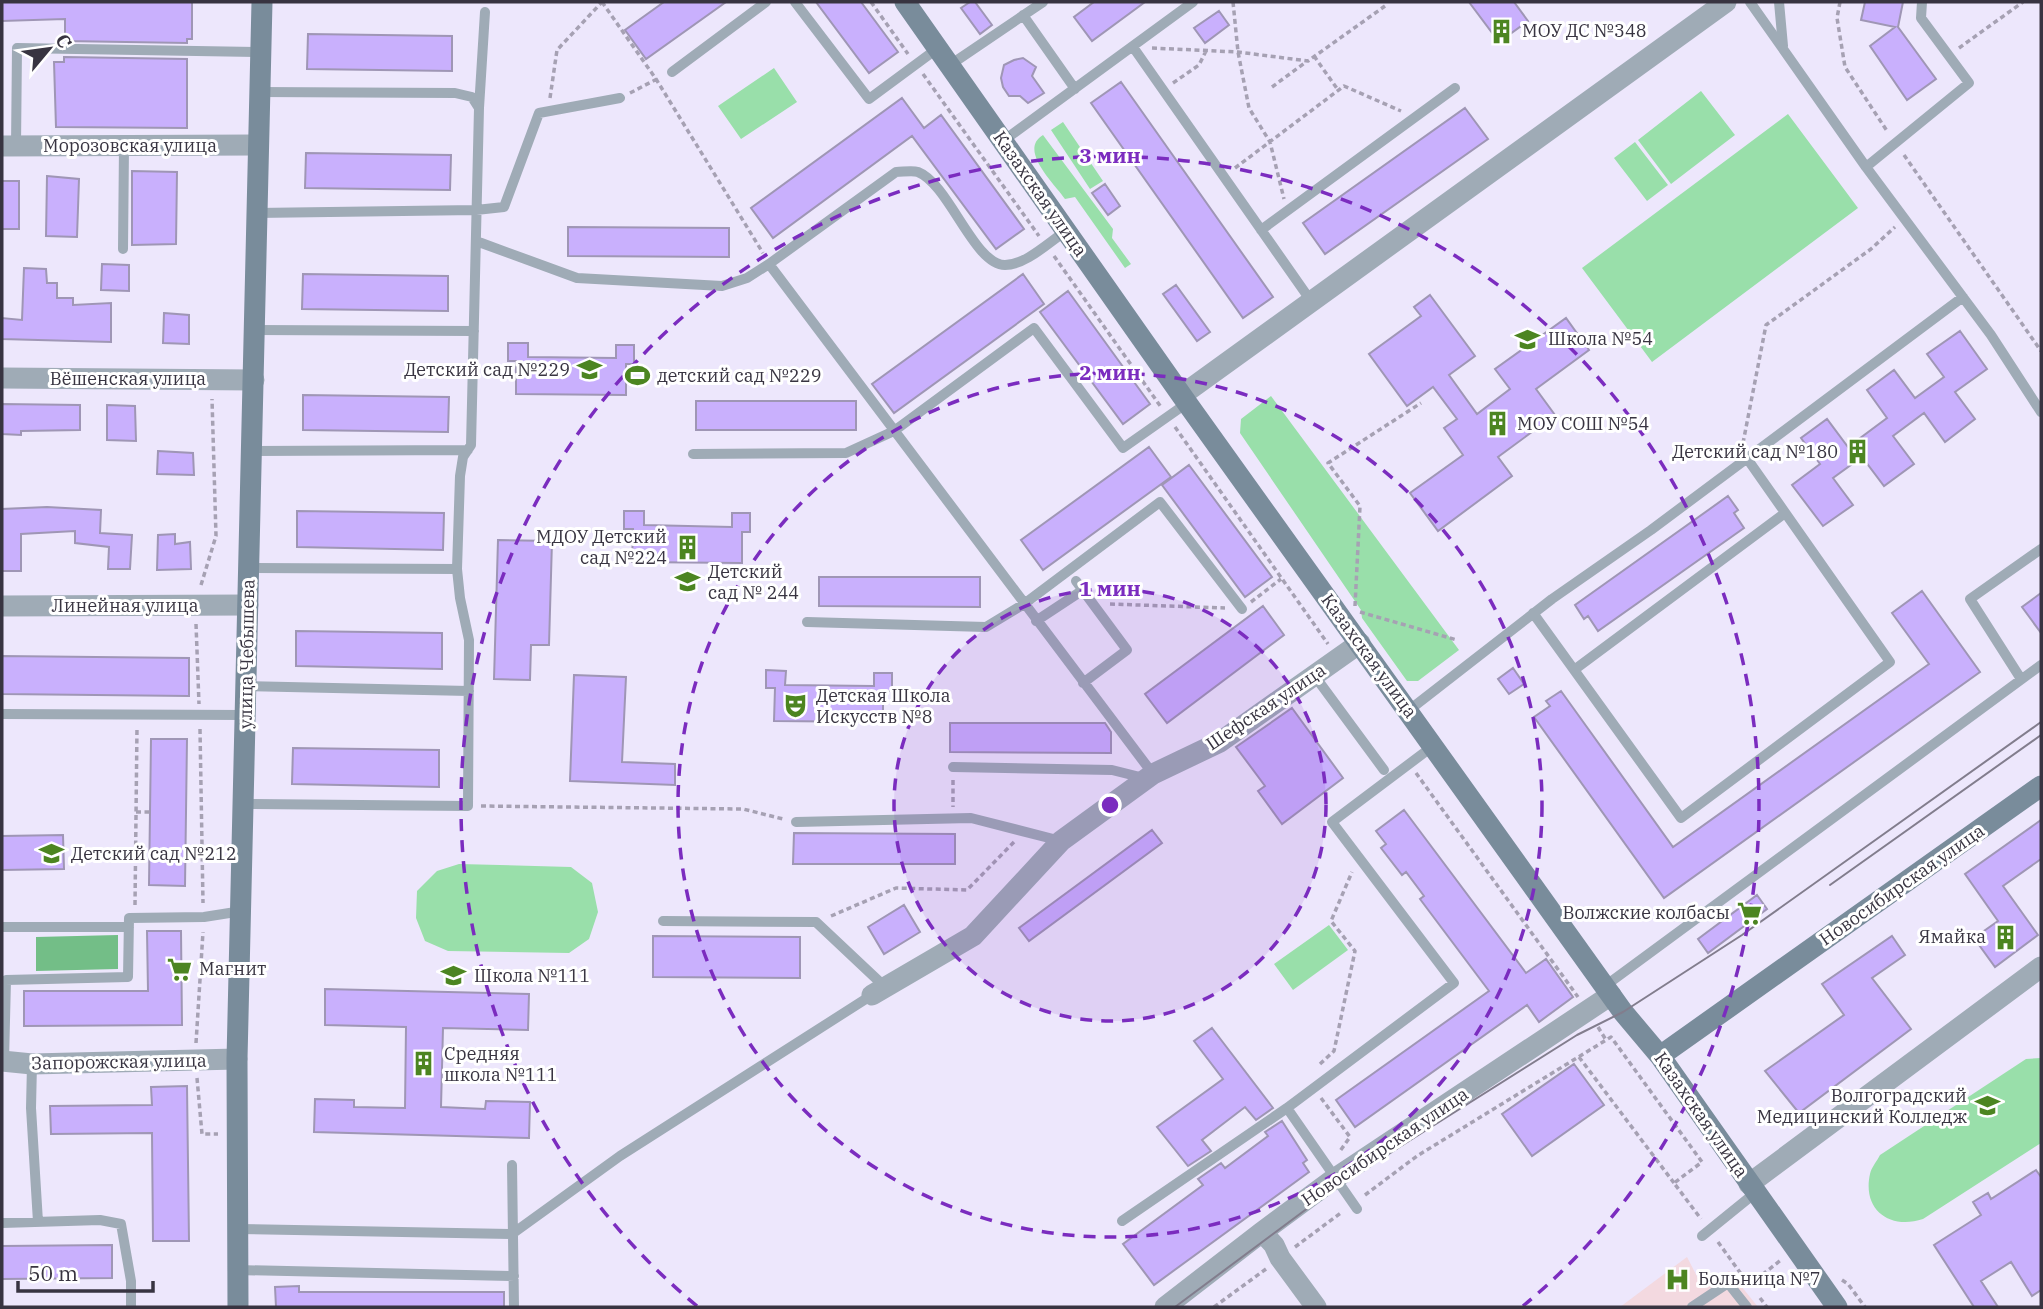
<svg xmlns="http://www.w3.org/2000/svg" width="2043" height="1309" font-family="'IBM Plex Serif',serif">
	<rect width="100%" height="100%" fill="#ede7fc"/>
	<path fill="#f3d9e0" d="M1687 1257 1703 1288 1729 1271 1758 1307H1620Z"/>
	<path fill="#99dfaa" d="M774 68 797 102 741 139 718 106Z
		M1701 91 1735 135 1671 184 1638 140Z
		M1788 114 1858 208 1652 362 1582 268Z
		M1063 122 1103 181 1090 189 1051 130Z
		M1043 135 1113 229 1112 238 1131 264 1125 268 1075 197 1065 199C1054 183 1018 150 1043 135Z
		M1635 142 1668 185 1647 201 1614 158Z
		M1271 396 1459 650 1418 681H1407L1362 618 1361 610 1240 433 1241 419Z
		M459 864 571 867 592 883 598 912 589 939 569 953 448 951 425 941 416 918 417 891 437 871Z
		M1329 925 1348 950 1293 990 1274 964Z
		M2041 1058V1143L1923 1219C1890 1230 1862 1210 1870 1174 1871 1168 1877 1161 1880 1155L2026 1059Z"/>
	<path fill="#73be87" d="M118 935V969L36 971V937Z"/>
	<path fill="#c9b0fd" stroke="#9f96b5" stroke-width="2" d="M2 2H192V39H187V43L65 41V19L2 21Z
		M664 2H726L646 59 625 30Z
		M816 2H861L898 52 869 73Z
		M970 2H975L992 25 980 34 961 8Z
		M1094 2H1145L1092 41 1074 17Z
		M1469 2H1514L1528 21 1499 42Z
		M1865 2H1903L1898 27 1936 79 1907 100 1870 46 1895 27 1861 20Z
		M1219 11 1229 25 1205 43 1194 28Z
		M308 34 452 36V71L307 69Z
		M64 57 187 59V128L56 127 54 62H64Z
		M1023 58 1036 67 1032 76 1044 93 1028 103 1020 96H1009L1003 87 1001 78 1004 65 1014 60Z
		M1121 82 1273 297 1243 318 1091 103Z
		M902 98 924 128 941 115 1024 229 996 249 912 136 773 238 751 208Z
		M1465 108 1488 139 1325 254 1303 223Z
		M306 153 451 155 450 190 305 188Z
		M132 171 177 172 176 244 132 245Z
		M47 176 79 179 77 237 46 236Z
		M2 181H19V229H2Z
		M1105 184 1120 206 1108 215 1092 193Z
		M568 227 729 228V257L568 256Z
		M102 264 129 265V291L101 290Z
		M24 268 46 269 47 283H57V298H73V305L111 303V342L2 339V318L22 320Z
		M303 274 448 276V311L302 309Z
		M1023 274 1044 304 894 413 872 384Z
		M1176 285 1210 332 1197 341 1163 294Z
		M1068 291 1150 404 1123 424 1040 312Z
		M1430 295 1475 356 1449 375 1477 414 1510 389 1495 369 1566 318 1589 350 1536 389 1555 415 1498 457 1512 476 1438 531 1410 493 1463 455 1444 428 1457 419 1433 387 1407 406 1369 354 1421 316 1414 307Z
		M164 313 189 315V344L163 343Z
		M1960 331 1987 369 1955 392 1975 419 1945 442 1924 413 1893 436 1914 464 1884 486 1862 457 1833 478 1853 505 1823 526 1792 485 1820 464 1801 438 1827 419 1848 447 1887 418 1867 390 1894 370 1915 398 1944 377 1927 354Z
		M508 343H528V357L616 358V345H634V364H626V395L516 394V361H508Z
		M303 395 449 397 448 432 303 430Z
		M696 401H856V430H696Z
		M2 404 80 405V430L21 431V435L2 434Z
		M107 405 135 406 136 441 107 440Z
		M1149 447 1171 477 1043 570 1021 540Z
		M158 451 193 453 194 475 157 474Z
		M1189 465 1272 577 1245 597 1162 485Z
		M1728 496 1738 510 1734 513 1744 528 1598 631 1588 616 1584 619 1575 605Z
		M47 507 101 510 100 533 132 535 130 569H108L109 547 75 543V531L21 534V571H2V509Z
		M297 511 444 513 443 550 297 547Z
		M624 511H644V525L732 527V513H750V532H742V563L632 562 633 529H624Z
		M175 534V544L190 542 191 569 157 570 158 535Z
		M498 540 552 541 549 645H531L530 680 494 679Z
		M819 577H980V607L819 606Z
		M1922 591 1980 672 1664 898 1534 717 1550 706 1546 701 1561 691 1673 847 1929 664 1892 613Z
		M2041 593V633L2022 607Z
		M1263 606 1284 635 1167 723 1145 694Z
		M296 631 442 633V669L296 666Z
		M2 656 189 658V696L2 694Z
		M1513 668 1524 684 1509 694 1498 679Z
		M766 670 786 671 785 685 874 686V673H892V691H883V722L774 721 775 688H766Z
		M574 675 626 677 622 762 675 764V785L570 781Z
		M1292 708 1343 778 1282 824 1258 791 1265 786 1236 747Z
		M950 723H1105L1111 732V753L950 752Z
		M151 739H187L185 886 149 885Z
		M293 748 439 750V787L292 784Z
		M1404 810 1526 973 1546 959 1573 997 1539 1022 1527 1005 1355 1127 1336 1100 1489 991 1420 899 1424 896 1406 872 1402 875 1381 848 1386 844 1376 831Z
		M2041 820V859L2003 886 2038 935 1995 967 1974 938 1998 921 1965 874Z
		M1152 830 1162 843 1029 941 1019 928Z
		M794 833 955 834V864H793Z
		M63 835 64 869 2 870V836Z
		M1757 895 1767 909 1708 953 1698 939Z
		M904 905 920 932 884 954 868 927Z
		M147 931H181L182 1025 24 1026V991H148Z
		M653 936 800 937V978L653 977Z
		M1892 936 1905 955 1872 978 1911 1029 1799 1113 1765 1071 1844 1015 1822 984Z
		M325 989 529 994 528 1030 443 1028 441 1107 485 1109 486 1101 530 1102 529 1138 314 1132 315 1099 354 1100V1107L405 1108 406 1027 325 1025Z
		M1212 1028 1273 1108 1256 1120 1245 1107 1202 1140 1211 1151 1188 1166 1157 1127 1223 1079 1194 1041Z
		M1574 1064 1604 1105 1532 1156 1502 1114Z
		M187 1086 189 1241H153L152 1133 51 1134 50 1106 152 1105 151 1087Z
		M1282 1121 1307 1160 1303 1163 1309 1172 1154 1285 1123 1244 1203 1185 1198 1179 1221 1163 1225 1168 1268 1136 1265 1132Z
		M2036 1170 2041 1177V1290L2032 1296 2011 1262 1981 1281 1998 1307H1974L1934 1245 1981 1215 1973 1202 1988 1193 1991 1199Z
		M112 1245V1278L2 1279V1246Z
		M299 1286V1292H504V1307H276L275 1287Z"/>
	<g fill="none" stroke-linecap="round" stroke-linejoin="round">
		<path stroke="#a6a1b3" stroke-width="3.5" stroke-dasharray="5 3.5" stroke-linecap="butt" d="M602 2 656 79 763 253
			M871 2 908 54
			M1233 2 1238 52 1249 108 1270 142 1284 199
			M1840 2 1837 18 1845 67 1887 131
			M1152 48 1238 52 1308 61 1385 6
			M1959 48 2023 2
			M1314 56 1338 90
			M923 74 1039 236
			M1173 83 1199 65 1206 51
			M1272 87 1306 62
			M630 93 657 79
			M550 98 557 50 602 2
			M1904 155 2041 351
			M1235 168 1344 86 1401 111
			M1054 256 1161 407
			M1175 427 1328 644
			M1743 443 1766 325 1871 249 1895 227
			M201 585 216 536 212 399
			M1251 602 1281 579
			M1110 604 1225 608
			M1355 606 1360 506 1328 463 1421 403
			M1360 612 1457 640
			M196 624 199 704
			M200 729 203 903
			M1416 773 1578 997
			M953 780V807
			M481 806 743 809 783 819
			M136 812H150
			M135 905 137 727
			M831 916 896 888 967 890 1014 842
			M1598 1027 1606 1040
			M196 1043 203 932
			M1579 1057 1674 1183
			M1320 1064 1334 1051 1355 951 1331 921 1352 872
			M197 1078 202 1134H218
			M1321 1098 1350 1137 1340 1151
			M1365 1195 1417 1156 1611 1037 1702 1162 1674 1183 1701 1219
			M1718 1242 1744 1278
			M1295 1247 1342 1212
			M1842 1280 1848 1284 1865 1307
			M1749 1285 1781 1260
			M1760 1298 1767 1307
			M1214 1307 1266 1269"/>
		<path stroke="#9fabb6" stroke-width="10" d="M795 2 869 99 938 48
			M1750 2 1866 167 1991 335 2041 412
			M1779 2 1783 46
			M1023 15 1075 89
			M1133 47 1311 301
			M950 65 1043 2
			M672 72 766 2
			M479 108 485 12
			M1003 141 1193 2
			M16 146 17 48 261 52
			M1866 167 1969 83 1921 18 1922 2
			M256 213 476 210 504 207 539 113 620 98
			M1261 230 1455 88
			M476 241 577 278 722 286 747 278 769 264 896 172C903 172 912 170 918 172 949 184 974 265 1005 265 1026 265 1049 242 1066 231
			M123 249 124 146
			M769 264 1153 774
			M255 330 474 331
			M252 451 468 450
			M693 454 846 453 894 431 1034 328 1123 448 1187 403
			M249 568 457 569
			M1076 581 1127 650 1083 683
			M1533 613 1681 818 1890 662 1746 457
			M1036 621 1083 590
			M807 622 986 627 1024 604 1160 502 1242 609
			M1574 670 1785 513
			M1314 675 1384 770
			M2021 679 1970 599 2041 549
			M247 686 469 691
			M1408 711 1552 599 1651 530 1963 297
			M2 714 246 715
			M953 767 1112 770 1144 778
			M245 804 468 806 469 640 460 598 457 569 460 476 463 457 471 445 479 108 472 97 455 93 259 92
			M796 822 971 818 1061 841
			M663 921 816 922 884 986
			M2 927H129
			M1605 986 2041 665
			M4 1061 6 980 128 977 129 918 204 917 242 911
			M32 1064 31 1108 38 1222
			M512 1165 514 1307
			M1357 1209 1287 1108 1454 983 1332 822 1433 746
			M1122 1221 1287 1108
			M2 1223 100 1220 121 1224 131 1281V1307
			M237 1229 512 1234 620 1156 872 995
			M1702 1236 1755 1193
			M237 1270 514 1276
			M1692 1307 1728 1283 1747 1307"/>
		<path stroke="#9fabb6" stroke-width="21" d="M2 146 258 145
			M2 378 254 380
			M1182 395 1726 2
			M2 606 248 605
			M872 995 973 936 1061 841 1153 774 1220 742 1360 643
			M2 1061 32 1064 237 1059
			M1749 1184 2041 967
			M1262 1232 1274 1245 1280 1258 1316 1307
			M1165 1307 1262 1232 1331 1181 1611 995"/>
		<path stroke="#798c9b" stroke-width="21" d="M905 2 1187 403 1623 1012 1660 1056 1837 1307
			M1660 1056 2041 786
			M238 1307 237 1059 262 2"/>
		<path stroke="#827d8d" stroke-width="2" d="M1830 885 2041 735
			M1175 1307 1336 1187 1577 1035 1623 1012 1742 935 2041 722"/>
	</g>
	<circle cx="1110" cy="805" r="216" fill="#7b2cbf" fill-opacity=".12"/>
	<g fill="none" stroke="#7b2cbf" stroke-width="3.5" stroke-dasharray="12 9">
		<circle cx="1110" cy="805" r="216"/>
		<circle cx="1110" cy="805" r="432"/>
		<path d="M697 1306A649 649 0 1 1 1523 1306"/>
	</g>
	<defs>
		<symbol id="building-bare" viewBox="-9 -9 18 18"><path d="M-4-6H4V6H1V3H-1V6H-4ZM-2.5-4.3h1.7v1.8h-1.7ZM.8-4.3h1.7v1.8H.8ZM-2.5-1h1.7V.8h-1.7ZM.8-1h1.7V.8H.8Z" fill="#4c8521" stroke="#fff" stroke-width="2.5" paint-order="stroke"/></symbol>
		<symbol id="school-bare" viewBox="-9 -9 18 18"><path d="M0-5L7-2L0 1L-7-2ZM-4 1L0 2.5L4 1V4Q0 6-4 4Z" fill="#4c8521" stroke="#fff" stroke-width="2.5" paint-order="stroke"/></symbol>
		<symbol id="stadium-bare" viewBox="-9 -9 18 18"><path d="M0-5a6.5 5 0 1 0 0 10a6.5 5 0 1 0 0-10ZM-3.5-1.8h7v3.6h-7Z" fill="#4c8521" stroke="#fff" stroke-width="2.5" paint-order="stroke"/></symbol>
		<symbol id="theatre-bare" viewBox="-9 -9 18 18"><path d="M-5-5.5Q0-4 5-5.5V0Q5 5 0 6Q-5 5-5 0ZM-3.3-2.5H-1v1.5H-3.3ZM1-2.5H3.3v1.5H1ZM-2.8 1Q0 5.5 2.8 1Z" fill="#4c8521" stroke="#fff" stroke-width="2.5" paint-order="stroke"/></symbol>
		<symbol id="supermarket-bare" viewBox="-9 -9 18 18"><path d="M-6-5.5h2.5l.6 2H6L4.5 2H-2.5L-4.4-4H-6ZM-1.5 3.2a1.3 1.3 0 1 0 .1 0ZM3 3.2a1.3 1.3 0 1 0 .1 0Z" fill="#4c8521" stroke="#fff" stroke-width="2.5" paint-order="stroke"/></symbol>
		<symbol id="university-bare" viewBox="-9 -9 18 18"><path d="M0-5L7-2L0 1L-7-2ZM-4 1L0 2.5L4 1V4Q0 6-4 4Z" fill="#4c8521" stroke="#fff" stroke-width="2.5" paint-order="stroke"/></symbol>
		<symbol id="hospital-bare" viewBox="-9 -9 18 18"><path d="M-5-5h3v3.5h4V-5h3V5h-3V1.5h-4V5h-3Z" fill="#4c8521" stroke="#fff" stroke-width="2.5" paint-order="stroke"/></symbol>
	</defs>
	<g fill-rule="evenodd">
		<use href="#building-bare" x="1484" y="14" width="35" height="35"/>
		<use href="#school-bare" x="1510" y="322" width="35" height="35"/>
		<use href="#school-bare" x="572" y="352" width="35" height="35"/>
		<use href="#stadium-bare" x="620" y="358" width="35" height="35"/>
		<use href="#building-bare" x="1480" y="406" width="35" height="35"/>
		<use href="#building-bare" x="1840" y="434" width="35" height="35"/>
		<use href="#building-bare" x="670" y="530" width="35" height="35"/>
		<use href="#school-bare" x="670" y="564" width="35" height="35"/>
		<use href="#theatre-bare" x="778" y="688" width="35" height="35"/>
		<use href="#school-bare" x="34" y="836" width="35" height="35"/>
		<use href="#supermarket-bare" x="1732" y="896" width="35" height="35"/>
		<use href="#building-bare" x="1988" y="920" width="35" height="35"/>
		<use href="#supermarket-bare" x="162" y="952" width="35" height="35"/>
		<use href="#school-bare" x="436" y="958" width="35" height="35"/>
		<use href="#building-bare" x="406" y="1046" width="35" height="35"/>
		<use href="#university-bare" x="1970" y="1088" width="35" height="35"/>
		<use href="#hospital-bare" x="1660" y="1262" width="35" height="35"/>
	</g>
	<g text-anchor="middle" stroke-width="6" stroke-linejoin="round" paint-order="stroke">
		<g font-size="18" fill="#383441" stroke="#fff" text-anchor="start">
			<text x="1522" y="37">МОУ ДС №348</text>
			<text x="1548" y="345">Школа №54</text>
			<text x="570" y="376" text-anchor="end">Детский сад №229</text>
			<text x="657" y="382">детский сад №229</text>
			<text x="1517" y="430">МОУ СОШ №54</text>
			<text x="1838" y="458" text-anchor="end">Детский сад №180</text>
			<text x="667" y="543" text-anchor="end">МДОУ Детский<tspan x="667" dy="21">сад №224</tspan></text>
			<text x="708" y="578">Детский<tspan x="708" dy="21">сад № 244</tspan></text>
			<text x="816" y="702">Детская Школа<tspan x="816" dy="21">Искусств №8</tspan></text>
			<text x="71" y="860">Детский сад №212</text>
			<text x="1730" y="919" text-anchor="end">Волжские колбасы</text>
			<text x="1986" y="943" text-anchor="end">Ямайка</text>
			<text x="199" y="975">Магнит</text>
			<text x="474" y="982">Школа №111</text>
			<text x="444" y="1060">Средняя<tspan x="444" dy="21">школа №111</tspan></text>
			<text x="1967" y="1102" text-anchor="end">Волгоградский<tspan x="1967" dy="21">Медицинский Колледж</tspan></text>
			<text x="1698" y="1285">Больница №7</text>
		</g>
		<g font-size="18" fill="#383441" stroke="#fff">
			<text x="130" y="152">Морозовская улица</text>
			<text transform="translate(1040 194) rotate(55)" y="6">Казахская улица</text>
			<text x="128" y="385">Вёшенская улица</text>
			<text x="125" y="612">Линейная улица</text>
			<text transform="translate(247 654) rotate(-89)" y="6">улица Чебышева</text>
			<text transform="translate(1369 656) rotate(54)" y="6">Казахская улица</text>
			<text transform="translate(1266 707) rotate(-34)" y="6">Шефская улица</text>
			<text transform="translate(1902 885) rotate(-35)" y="6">Новосибирская улица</text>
			<text transform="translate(119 1062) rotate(-1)" y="6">Запорожская улица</text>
			<text transform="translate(1701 1115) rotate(55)" y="6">Казахская улица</text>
			<text transform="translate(1385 1147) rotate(-34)" y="6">Новосибирская улица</text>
		</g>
	</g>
	<circle cx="1110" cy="805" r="10" fill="#7b2cbf" stroke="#fff" stroke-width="3.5"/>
	<g font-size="21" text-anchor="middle" font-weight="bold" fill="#7b2cbf" stroke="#fff" stroke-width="6" stroke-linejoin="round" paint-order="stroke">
		<text x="1110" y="163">3 мин</text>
		<text x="1110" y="380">2 мин</text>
		<text x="1110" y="596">1 мин</text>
	</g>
	<rect width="2043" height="1309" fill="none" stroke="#383441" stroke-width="7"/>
	<g transform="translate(49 49) rotate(61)" stroke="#ffffff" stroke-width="5" paint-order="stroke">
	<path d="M0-5L12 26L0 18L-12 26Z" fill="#383441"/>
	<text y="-10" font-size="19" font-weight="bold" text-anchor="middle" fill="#383441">С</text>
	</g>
	<path d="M18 1281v10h135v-10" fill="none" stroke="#383441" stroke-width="3.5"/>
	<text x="28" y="1281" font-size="21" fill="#383441" stroke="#ffffff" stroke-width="5" paint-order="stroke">50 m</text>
</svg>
